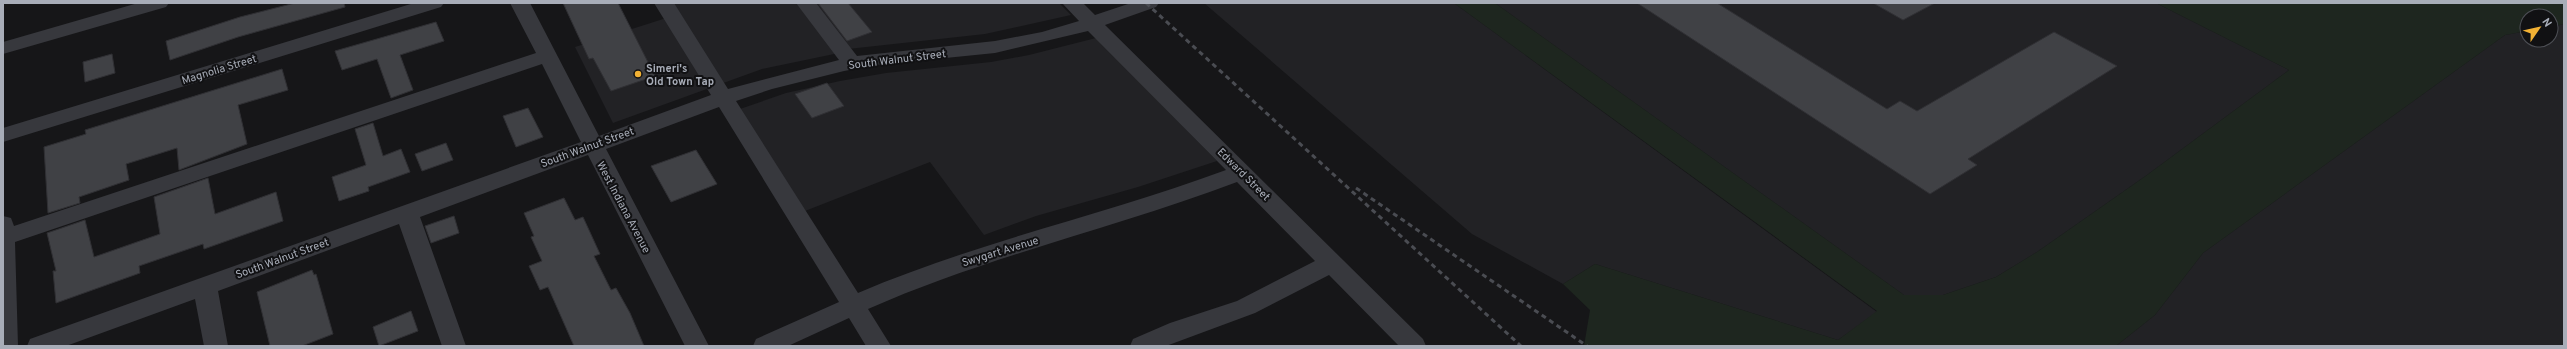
<svg xmlns="http://www.w3.org/2000/svg" width="2567" height="349" font-family="Overpass,sans-serif">
	<rect width="100%" height="100%" fill="#161618"/>
	<path fill="#222225" d="M673 3H801L839 53 762 69 613 123 575 47 679 14Z
		M813 3H1059L1071 15 985 34 848 49Z
		M1204 3H1454L1877 312 1838 340 1595 264 1563 284 1472 234Z
		M1495 3H2156L2289 70 2147 175 2037 252 1996 277 1943 295H1904Z
		M2564 24V346H2116L2155 315 2203 253 2505 35 2527 31V40H2551V27Z
		M1096 38 1217 161 1138 187 1036 216 984 235 930 162 805 211 740 109 786 93 840 81 886 73 991 62 1029 55Z"/>
	<path fill="#1e261f" d="M1454 3H1495L1904 295H1943L1996 277 2037 252 2147 175 2289 70 2156 3H2564V24L2551 27V16H2527V31L2505 35 2203 253 2155 315 2116 346H1584L1590 310 1563 284 1595 264 1838 340 1877 311Z"/>
	<path fill="#404145" stroke="#303034" d="M295 3H344L345 7 238 37 170 60 166 41 240 17Z
		M563 3H618L655 76 611 91 593 58 589 59Z
		M818 3H848L872 32 847 41Z
		M1637 3H1717L1887 109 1900 101 1917 111 2054 32 2117 66 1968 159 1977 165 1930 194Z
		M1873 3H1935L1903 20Z
		M436 22 444 41 400 55 413 90 391 98 377 59 342 70 335 51Z
		M112 54 115 73 85 82 83 62Z
		M282 69 288 90 238 105 247 144 179 170 177 148 126 164 129 180 79 197 80 203 48 213 44 147 86 134 85 130Z
		M827 83 844 106 812 118 795 94Z
		M528 108 543 137 516 147 503 116Z
		M373 123 383 156 401 149 410 172 368 187 369 191 339 201 332 177 366 165 355 129Z
		M446 143 453 160 422 171 415 154Z
		M696 150 717 184 671 202 651 166Z
		M208 178 215 214 276 192 283 221 204 249 203 244 139 266 140 273 56 303 53 271H56L47 233 85 220 94 257 160 234 154 197Z
		M564 198 575 220 583 217 600 254 594 256 611 290 616 288 630 313 644 346H574L548 287 540 290 529 266 542 261 531 237 534 236 524 213Z
		M454 216 459 233 431 243 425 226Z
		M312 270 314 275 316 274 333 334 302 346H270L257 292Z
		M411 311 418 331 379 346 373 327Z"/>
	<g fill="none" stroke-linecap="round" stroke-linejoin="round">
		<path fill="#37383d" fill-rule="evenodd" d="M138 3H169L166 7 3 54V42Z
			M414 3H444L441 7 3 142V128Z
			M510 3H530L599 136 711 95 654 3H674L728 89 839 60 796 3H816L857 56 995 41 1042 32 1079 21 1062 3H1083L1095 15 1131 3H1159L1156 7 1105 25 1423 339 1426 346H1399L1329 275 1255 313 1166 346H1130L1133 339 1170 323 1237 301 1315 261 1237 182C1115 228 988 256 868 309L891 346H866L849 318 788 346H753L756 339 839 302 719 107 606 149 709 346H685L588 155 420 217 466 346H442L399 224 218 291 228 346H204L195 299 66 346H27L30 339 581 142 542 64 15 242 18 346H3V216L11 218 14 226 536 53ZM1088 31 1226 170C1104 215 977 242 858 293L736 101 772 89 844 71 876 65 995 53Z"/>
		<path stroke="#4a4c52" stroke-width="3" stroke-dasharray="5 4" stroke-linecap="butt" d="M1146 3 1521 346
			M1356 188 1587 346"/>
	</g>
	<circle fill="#f2b134" stroke="#111113" stroke-width="1.5" cx="638" cy="74" r="4"/>
	<g text-anchor="middle" stroke-width="4" stroke-linejoin="round" paint-order="stroke">
		<g font-size="11" fill="#a8adb8" stroke="#111113">
			<text transform="translate(897 59) rotate(-7)" y="4">South Walnut Street</text>
			<text transform="translate(219 69) rotate(-17)" y="4">Magnolia Street</text>
			<text transform="translate(587 147) rotate(-20)" y="4">South Walnut Street</text>
			<text transform="translate(1244 174) rotate(45)" y="4">Edward Street</text>
			<text transform="translate(624 207) rotate(62)" y="4">West Indiana Avenue</text>
			<text transform="translate(1000 251) rotate(-17)" y="4">Swygart Avenue</text>
			<text transform="translate(282 258) rotate(-20)" y="4">South Walnut Street</text>
		</g>
		<g font-size="11" font-weight="bold" fill="#a8adb8" stroke="#111113" text-anchor="start">
			<text x="646" y="72">Simeri's<tspan x="646" dy="13">Old Town Tap</tspan></text>
		</g>
	</g>
	<rect width="2567" height="349" fill="none" stroke="#a8adb8" stroke-width="8"/>
	<g transform="translate(2539 28) rotate(56)"><circle r="19" fill="#111113" stroke="#4d4f55"/>
	<path d="M0-3L7 15L0 10L-7 15Z" fill="#f2b134"/>
	<text y="-6" font-size="11" font-weight="bold" text-anchor="middle" fill="#a8adb8">N</text>
	</g>
</svg>
